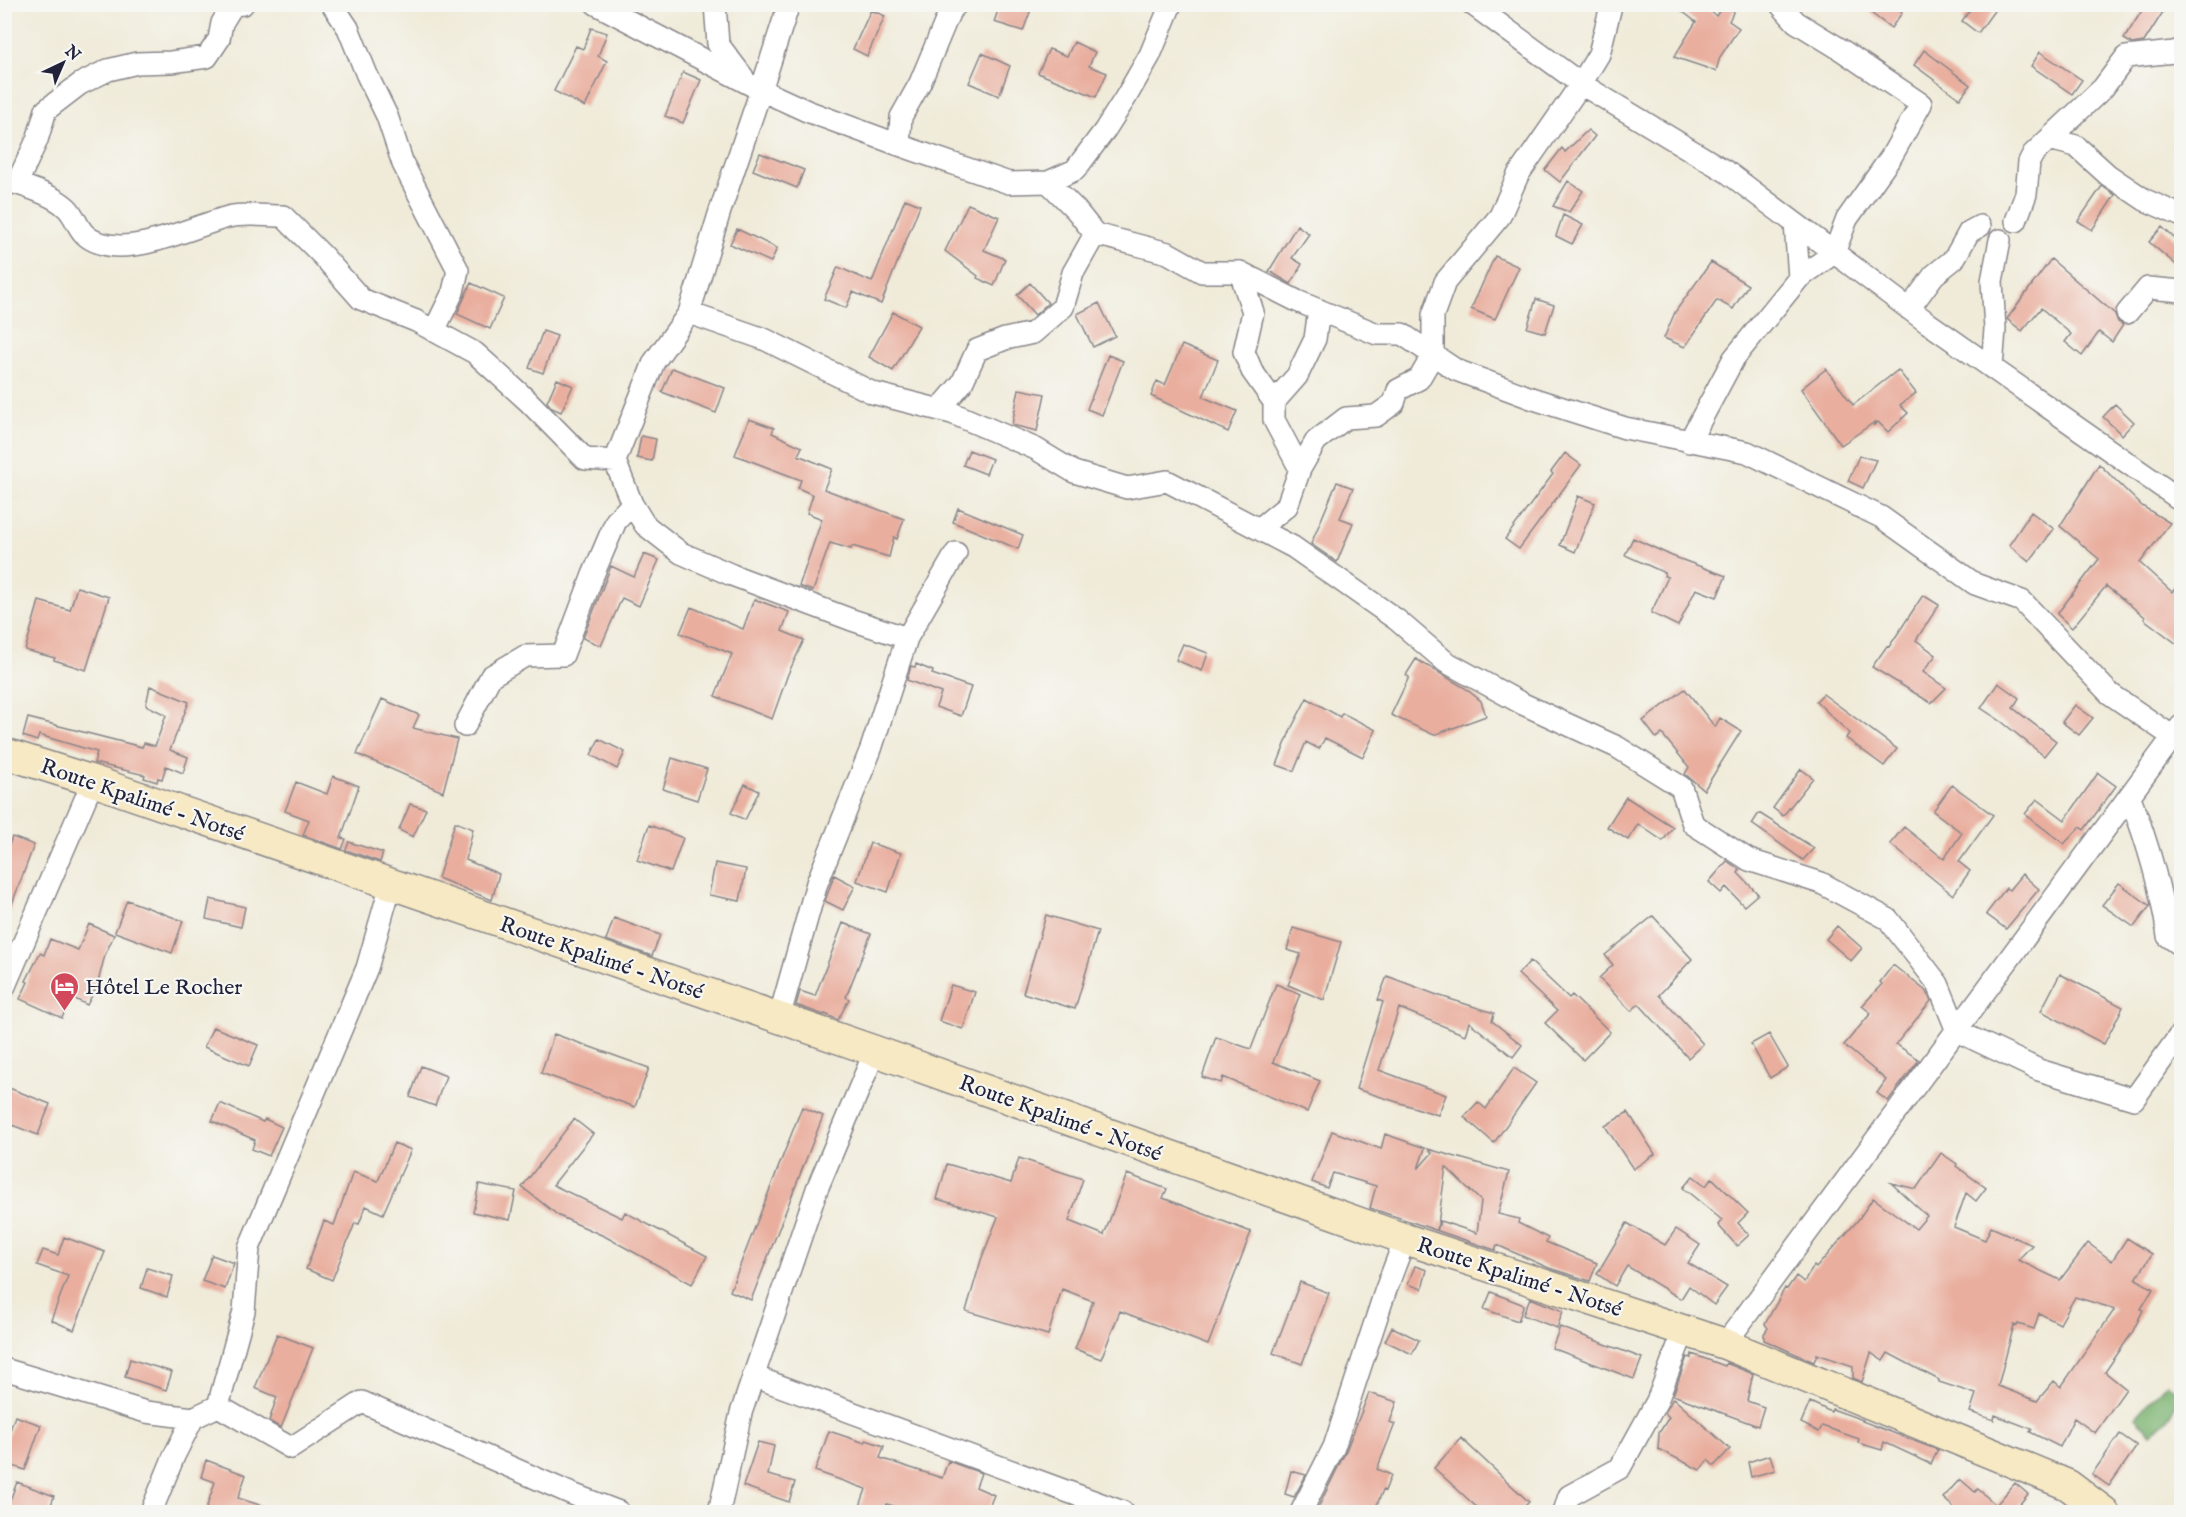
<svg xmlns="http://www.w3.org/2000/svg" width="2186" height="1517" font-family="'IM FELL English',serif">
	<rect width="100%" height="100%" fill="#f6f6f2"/>
	<filter id="ink" filterUnits="userSpaceOnUse"><feTurbulence type="fractalNoise" baseFrequency=".0167" numOctaves="2"/><feDisplacementMap in="SourceGraphic" scale="12" xChannelSelector="R" yChannelSelector="G"/><feConvolveMatrix kernelMatrix="1 2 1 2 8 2 1 2 1" color-interpolation-filters="sRGB"/></filter>
	<filter id="wash" filterUnits="userSpaceOnUse"><feTurbulence type="fractalNoise" baseFrequency=".008" numOctaves="4" result="noise"/><feDisplacementMap in="SourceGraphic" scale="24" xChannelSelector="R" yChannelSelector="G"/><feGaussianBlur stdDeviation="1.35" result="paint"/><feColorMatrix in="noise" values="0 0 0 0 0 0 0 0 0 0 0 0 0 0 0 0 0 1.4 0 .05"/><feComposite in="paint" operator="in"/></filter>
	<g filter="url(#wash)">
		<rect width="100%" height="100%" fill="#f0ebd9"/>
		<path fill="#7ab270" stroke="#4e6a56" stroke-width="1.5" d="M2167 1383 2179 1394C2174 1415 2167 1421 2151 1434L2135 1417Z"/>
		<g id="blocks">
			<path fill="#e9ae9e" fill-rule="evenodd" d="M1000 4H1033L1023 31 994 22Z
				M1673 4H1702L1716 16 1724 4H1737L1729 21 1739 28 1720 57 1716 71 1674 57 1696 22Z
				M1859 4H1890L1902 13 1891 28Z
				M1974 4H1999L1978 33 1962 21Z
				M2146 4H2168L2144 42 2132 44 2124 39Z
				M871 10 885 16 867 56 853 49Z
				M591 28 607 33 598 56 607 61 585 107 554 91 576 46 583 49Z
				M1074 42 1095 52 1089 66 1107 73 1096 97 1038 73 1049 49 1067 56Z
				M1924 50 1970 85 1960 99 1914 65Z
				M2040 52 2082 80 2072 94 2031 66Z
				M982 53 1010 66 999 96 969 83Z
				M683 72 701 80 683 123 665 116Z
				M1588 130 1595 136 1560 182 1545 170 1562 148 1565 152Z
				M760 153 804 170 797 188 753 170Z
				M1568 181 1583 191 1569 212 1553 206Z
				M2102 186 2115 195 2092 230 2078 221Z
				M905 199 920 205 881 304 853 292 846 308 824 299 838 267 872 282Z
				M968 204 999 217 984 250 1005 259 994 286 977 278 978 276 945 251Z
				M1563 215 1583 225 1572 244 1556 236Z
				M1297 225 1309 234 1292 258 1302 264 1291 284 1269 271Z
				M2162 227 2181 244V269L2149 242Z
				M737 229 777 248 771 262 730 244Z
				M1495 256 1519 267 1495 319 1471 309Z
				M2051 259 2115 314 2118 322 2123 325 2112 342 2099 332 2082 356 2065 342 2071 334 2041 308 2022 331 2007 319Z
				M1711 262 1748 285 1733 309 1717 300 1685 347 1664 338 1675 312Z
				M471 283 504 298 490 329 457 314Z
				M1030 283 1048 303 1035 315 1017 295Z
				M1536 299 1554 305 1545 333 1527 328Z
				M1099 303 1115 336 1093 347 1077 314Z
				M893 312 919 326 893 371 869 357Z
				M543 331 557 336 543 373 529 368Z
				M1182 345 1218 360 1203 397 1237 411 1228 432 1151 396 1157 381 1165 385Z
				M1108 355 1123 361 1102 415 1087 409Z
				M672 368 725 388 716 413 662 392Z
				M1826 369 1853 405 1898 370 1916 393 1900 405 1908 413 1888 432 1878 422 1873 426 1876 421 1841 445 1801 389Z
				M557 379 573 386 561 412 552 408 547 402Z
				M1019 389 1045 394 1037 431 1012 425Z
				M2115 404 2134 422 2122 435 2103 417Z
				M749 419 774 428 772 433 802 447 798 455 832 469 824 489 904 519 897 539 894 537 889 557 852 546 851 549 830 543 813 591 799 586 822 519 807 513 813 495 798 488 801 480 735 455Z
				M641 436 656 439 652 461 637 458Z
				M969 450 992 459 986 474 963 465Z
				M1565 453 1581 465 1519 549 1505 539 1553 474 1551 472Z
				M1859 456 1876 460 1863 488 1848 481Z
				M2099 464 2142 506 2170 523 2140 563 2172 592 2181 582V647L2144 619 2145 617 2106 586 2072 628 2057 614 2099 559 2060 526Z
				M1337 482 1353 488 1340 518 1353 523 1337 562 1311 544Z
				M1578 496 1595 503 1575 552 1560 545Z
				M958 508 1023 535 1018 549 953 522Z
				M2031 512 2054 529 2029 562 2009 545Z
				M1633 538 1672 556 1726 576 1717 597 1696 589 1678 626 1651 613 1668 577 1664 576 1665 573 1625 555Z
				M644 554 659 560 639 606 622 598 601 646 583 638 611 566 634 577Z
				M77 587 109 597 86 670 54 660 55 658 25 650 39 601 70 610Z
				M1923 595 1939 605 1916 640 1936 655 1923 672 1946 688 1931 703 1872 667 1887 646 1889 647Z
				M754 599 789 612 782 631 804 640 788 674 772 719 715 696 732 654 680 633 691 607 743 629Z
				M1183 644 1208 653 1202 671 1176 660Z
				M1416 659 1465 688 1481 701 1486 716 1434 735 1391 715 1409 677 1406 675Z
				M916 664 933 671 932 674 971 687 961 716 936 707 941 693 907 680 911 666 915 667Z
				M1998 683 2019 698 2013 708 2056 741 2044 756 2002 722 1981 708Z
				M150 686 189 702 170 750 188 757 183 773 166 766 162 779 158 778 157 782 144 778 145 775 94 763 97 752 39 735 37 741 23 736 28 718 142 747 144 743 155 746 166 715 146 705Z
				M1685 689 1715 727 1720 718 1741 731 1704 790 1685 774 1689 767 1662 734 1656 738 1643 721Z
				M1823 694 1897 749 1884 766 1846 738 1849 733 1816 701Z
				M1307 698 1340 717 1342 713 1376 730 1363 757 1325 738 1319 749 1306 742 1294 771 1277 765 1291 729Z
				M382 699 419 715 413 728 457 739 443 792 357 754Z
				M2075 705 2093 718 2079 735 2062 722Z
				M599 739 625 752 617 769 591 755Z
				M672 758 707 769 697 800 663 789Z
				M1801 769 1813 778 1783 816 1773 808Z
				M2098 773 2116 786 2084 830 2080 827 2064 844 2025 814 2037 799 2065 820Z
				M333 776 359 786 341 838 346 839 342 849 303 835 309 820 285 811 296 782 327 794Z
				M745 784 759 791 745 820 731 813Z
				M1952 785 1993 815 1959 862 1970 871 1953 895 1890 844 1904 827 1944 859 1962 833 1933 811Z
				M1626 797 1673 827 1663 841 1638 824 1628 840 1607 827Z
				M410 804 426 809 413 837 399 830Z
				M1759 813 1814 848 1803 860 1752 824Z
				M455 822 473 829 466 860 499 874 492 900 438 878Z
				M649 825 683 838 671 872 637 860Z
				M12 837 34 845 6 920 4 919V858Z
				M349 842 383 853 380 862 346 850Z
				M870 843 901 853 888 892 857 881Z
				M1727 861 1740 870 1738 873 1758 894 1744 906 1726 887 1721 893 1709 882Z
				M715 863 746 869 740 901 709 895Z
				M2022 874 2039 889 2006 929 1986 914 2006 888 2009 890Z
				M834 875 855 886 843 910 825 901Z
				M2119 883 2150 906 2134 927 2102 905Z
				M210 899 245 907 241 927 206 919Z
				M127 900 183 921 172 953 115 932Z
				M1046 915 1098 931 1075 1009 1023 993Z
				M1653 916 1692 959 1659 995 1703 1044 1688 1058 1639 1004 1631 1011 1599 978 1613 965 1605 955Z
				M614 918 660 935 652 956 606 940Z
				M843 923 871 934 846 997 849 999 838 1020 825 1014 824 1015 796 1005 800 991 815 996Z
				M89 924 114 935 105 955 97 986 87 1005 71 997 62 1018 20 999 28 982 26 981 40 953 44 955 50 939 78 950Z
				M1837 926 1862 948 1851 961 1826 939Z
				M1293 928 1341 942 1324 1000 1288 985 1301 954 1287 950Z
				M1530 961 1569 998 1572 995 1610 1032 1583 1060 1545 1023 1557 1011 1518 974Z
				M1893 965 1927 992 1931 1001 1896 1044 1919 1060 1888 1101 1877 1093 1886 1080 1844 1045 1871 1013 1862 1006 1882 984 1880 982Z
				M2060 974 2123 1007 2104 1044 2041 1011Z
				M1387 976 1437 995 1494 1013 1492 1021 1522 1045 1513 1057 1469 1022 1465 1035 1399 1008 1379 1070 1446 1095 1438 1115 1356 1089 1383 1002 1378 1000Z
				M1276 984 1300 994 1273 1062 1320 1081 1307 1112 1223 1077 1221 1083 1202 1077 1216 1037 1251 1049Z
				M951 985 975 992 963 1029 939 1021Z
				M213 1027 258 1045 249 1066 204 1047Z
				M554 1034 649 1068 635 1107 541 1073Z
				M1769 1034 1788 1067 1770 1078 1751 1044Z
				M421 1066 446 1076 435 1106 410 1097Z
				M1514 1068 1536 1083 1494 1143 1464 1117 1478 1102 1486 1109Z
				M4 1086 50 1104 38 1135 4 1122Z
				M220 1103 263 1122 265 1119 282 1127 269 1156 252 1149 255 1140 212 1121Z
				M802 1107 823 1116 751 1300 730 1291Z
				M1628 1112 1655 1154 1633 1169 1605 1126Z
				M574 1119 593 1134 553 1185 622 1218 625 1212 707 1256 692 1284 606 1237 559 1216 522 1187Z
				M1332 1131 1381 1149 1385 1134 1425 1148 1418 1169 1432 1153 1428 1149 1509 1172 1498 1214 1519 1219 1518 1223 1548 1238 1546 1242 1597 1263 1590 1281 1549 1268 1497 1245 1495 1250 1370 1208 1376 1186 1333 1173 1327 1188 1312 1182ZM1446 1167 1481 1201 1477 1233 1440 1221 1437 1231Z
				M394 1143 411 1150 383 1214 366 1206 359 1224 355 1223 332 1280 306 1269 324 1221 334 1225 353 1172 378 1181Z
				M1941 1153 1957 1164 1956 1166 1986 1188 1976 1201 1966 1193 1954 1227 1985 1240 1991 1227 2032 1245 2018 1260 2060 1280 2088 1243 2112 1261 2127 1238 2152 1254 2136 1279 2153 1289 2141 1309 2143 1310 2132 1333 2105 1372 2126 1389 2095 1433 2074 1418 2060 1447 2030 1432 2032 1429 1995 1415 1994 1420 1970 1412 1976 1394 1939 1382V1380L1888 1353 1883 1361 1871 1353 1862 1382 1853 1378V1366L1817 1354 1814 1362 1764 1340V1334L1768 1328 1765 1324 1785 1288 1787 1289 1796 1276 1804 1282 1814 1266 1816 1268 1858 1220 1873 1198 1916 1229 1927 1216 1891 1183 1916 1189ZM2075 1297 2115 1309 2061 1387 2054 1381 2037 1401 1998 1386 2014 1325 2017 1326 2018 1324 2034 1329 2039 1313 2060 1324Z
				M1019 1158 1083 1179 1069 1221 1104 1235 1127 1174 1167 1189 1163 1198 1251 1232 1208 1345 1120 1311 1101 1359 1075 1349 1093 1301 1062 1289 1048 1335 966 1311 981 1260 998 1217 937 1199 947 1164 1011 1183Z
				M1693 1176 1706 1186 1712 1178 1748 1213 1738 1223 1749 1235 1737 1246 1718 1225 1722 1220 1683 1188Z
				M479 1184 516 1191 510 1220 473 1212Z
				M1627 1223 1665 1245 1676 1229 1700 1245 1688 1263 1727 1287 1714 1305 1689 1286 1681 1299 1627 1266 1615 1286 1597 1274Z
				M64 1237 105 1252 74 1330 51 1320 68 1276 37 1265 43 1250 58 1255Z
				M212 1255 234 1263 225 1289 202 1281Z
				M1415 1266 1427 1270 1422 1289 1408 1284Z
				M147 1268 173 1276 167 1297 141 1288Z
				M1300 1282 1329 1293 1302 1364 1273 1353Z
				M1491 1292 1524 1305 1518 1321 1484 1309Z
				M1530 1298 1563 1311 1557 1328 1523 1315Z
				M1392 1327 1419 1340 1412 1354 1385 1341Z
				M1560 1327 1642 1358 1634 1379 1552 1348Z
				M277 1334 313 1348 281 1428 269 1421 277 1397 255 1388Z
				M1692 1354 1725 1366 1726 1363 1753 1374 1747 1401 1764 1407 1758 1426 1673 1395 1687 1357 1691 1358Z
				M130 1359 172 1372 166 1390 125 1377Z
				M1369 1393 1397 1402 1390 1422 1395 1424 1377 1469 1391 1475 1385 1491 1383 1490 1374 1512H1316L1345 1453Z
				M1673 1398 1730 1449 1714 1466 1708 1460 1700 1470 1658 1449 1659 1433 1669 1417 1665 1413Z
				M1810 1402 1831 1412 1832 1409 1863 1420 1862 1421 1938 1450 1931 1464 1884 1442 1882 1450 1858 1443 1859 1439 1822 1426 1819 1432 1801 1423Z
				M15 1416 41 1425 25 1470 4 1463V1447Z
				M829 1431 865 1443 866 1440 884 1446 880 1458 942 1478 948 1461 981 1473 976 1487 994 1495 987 1512H912L887 1504 884 1512H858L866 1489 815 1471Z
				M2120 1434 2137 1446 2109 1486 2092 1474Z
				M1461 1438 1529 1502 1519 1512H1482L1434 1468Z
				M758 1442 774 1446 768 1475 795 1482 789 1502 743 1486Z
				M1770 1455 1775 1470 1751 1477 1748 1462Z
				M206 1460 246 1475 238 1498 272 1509V1512H205L215 1482 201 1477Z
				M1291 1471 1306 1475 1294 1497 1285 1494Z
				M1960 1479 1975 1492 1978 1489 1996 1505 2015 1483 2028 1494 2013 1512H1959L1943 1498Z
				M17 1482 54 1496 49 1512H25L8 1506Z"/>
		</g>
	</g>
	<g filter="url(#ink)">
		<use href="#blocks" fill-opacity="0" stroke="#89868a" stroke-width="1.5"/>
		<g fill="none" stroke-linecap="round" stroke-linejoin="round">
			<defs>
				<path id="minor" d="M332 4 348 28 367 75 387 116 403 164 458 270 453 292 434 331
					M715 4 718 44 743 77
					M789 4 761 90 807 111 899 145 1009 183 1048 182 1076 210 1095 234 1168 253 1202 272H1240L1297 301 1377 334H1402L1456 370 1531 398 1625 428 1747 452 1881 517 1975 584 2022 601 2109 693 2182 743
					M1472 4 1581 84 1727 172 1928 323 2182 501
					M1780 4 1796 22 1840 49 1921 104 1891 157 1847 219 1834 253 1799 278
					M2049 139 2076 146 2108 175 2145 200 2182 216
					M899 145 901 117 920 83 950 11 957 4
					M4 180C22 185 54 195 67 208 79 220 77 236 100 243 136 255 192 227 228 217 244 213 265 216 283 216L323 256 361 299 416 321 475 353 528 401 585 459 615 461
					M1048 182 1075 170 1105 130 1126 97 1150 55 1171 4
					M17 183 37 140 46 110 80 84 108 70 137 63 171 62 207 57 219 39 222 23 233 5 243 4
					M2016 221 2026 194 2029 162 2033 154 2103 88 2126 57 2174 52 2182 49
					M1240 272 1253 312 1244 352 1252 371 1274 402V420L1300 469 1287 506 1259 529
					M1909 309 1934 275 1954 259 1969 232 1980 226
					M689 313 764 339 873 393 952 413 1036 449 1074 472 1127 488 1167 481 1293 547 1397 620 1446 662 1523 704 1617 747 1681 787 1693 824 1749 860 1821 883 1888 919 1938 984 1957 1031 2039 1070 2134 1099 2182 1032
					M2127 313 2148 288 2182 291
					M1992 368 1995 329 1992 281 2000 240
					M1274 402 1297 376 1315 339 1319 310
					M939 410 962 383 977 350 1005 339 1033 333 1063 307 1073 273 1095 234
					M1689 442 1734 358 1799 278 1795 223
					M1300 469 1316 441 1346 418 1376 416 1394 403 1398 390 1419 379 1433 355V315L1445 282 1500 216 1518 175 1581 84 1599 54 1610 10V4
					M632 504 645 525 681 553 732 575 852 620 907 638
					M465 726 491 676 525 656 563 655 593 575 616 521 632 504 615 461 654 362 689 313 720 211 761 90 596 4
					M2130 797C2147 841 2161 888 2168 936L2182 946
					M4 988 93 781
					M779 1018 817 883 871 749 907 638 956 553
					M1725 1344 2181 726
					M4 1369 146 1412 193 1418
					M753 1376 1123 1512
					M218 1406 291 1448 362 1402 572 1494 619 1512
					M151 1512 174 1456 193 1418 218 1406 244 1311 249 1248 367 968 391 884
					M719 1512 741 1413 817 1189 875 1051
					M1301 1512 1334 1447 1385 1292 1405 1239
					M1564 1512 1569 1496 1620 1468 1657 1401 1684 1330"/>
				<path id="secondary" d="M4 753 93 781 875 1051 1405 1239 1725 1344 2068 1485 2104 1512"/>
			</defs>
			<use href="#minor" stroke="#89868a" stroke-width="24"/>
			<use href="#secondary" stroke="#89868a" stroke-width="33"/>
			<use href="#minor" stroke="#fff" stroke-width="21"/>
			<use href="#secondary" stroke="#f6e9c3" stroke-width="30"/>
		</g>
	</g>
	<defs>
		<symbol id="hotel-pin" viewBox="-11 -11 22 30"><path d="M0 17L-7.5 6A9.5 9.5 0 1 1 7.5 6Z" fill="#d1495b" stroke="#f6f6f2"/><path d="M-6-4.5h1.5V1H6V5H4.5V3h-9V5H-6ZM-4 0a1.8 1.8 0 1 1 3.6 0ZM.5 0V-2.5h3Q6-2.5 6 0Z" fill="#fff"/></symbol>
	</defs>
	<g fill-rule="evenodd">
		<use href="#hotel-pin" x="48" y="970" width="33" height="45"/>
	</g>
	<g text-anchor="middle" stroke-width="4.5" stroke-linejoin="round" paint-order="stroke">
		<g font-size="22" fill="#22223b" stroke="#f6f6f2">
			<text transform="translate(143 799) rotate(19)" y="8">Route Kpalimé - Notsé</text>
			<text transform="translate(602 957) rotate(19)" y="8">Route Kpalimé - Notsé</text>
			<text transform="translate(1061 1117) rotate(20)" y="8">Route Kpalimé - Notsé</text>
			<text transform="translate(1520 1276) rotate(18)" y="8">Route Kpalimé - Notsé</text>
		</g>
		<g font-size="22" fill="#22223b" stroke="#f6f6f2" text-anchor="start">
			<text x="85" y="994">Hôtel Le Rocher</text>
		</g>
	</g>
	<rect width="2186" height="1517" fill="none" stroke="#f6f6f2" stroke-width="24"/>
	<g transform="translate(63 63) rotate(44)" stroke="#f6f6f2" stroke-width="4.5" paint-order="stroke">
	<path d="M0-4.5L10 22L0 15L-10 22Z" fill="#22223b"/>
	<text y="-9" font-size="16" font-weight="bold" text-anchor="middle" fill="#22223b">N</text>
	</g>
</svg>
